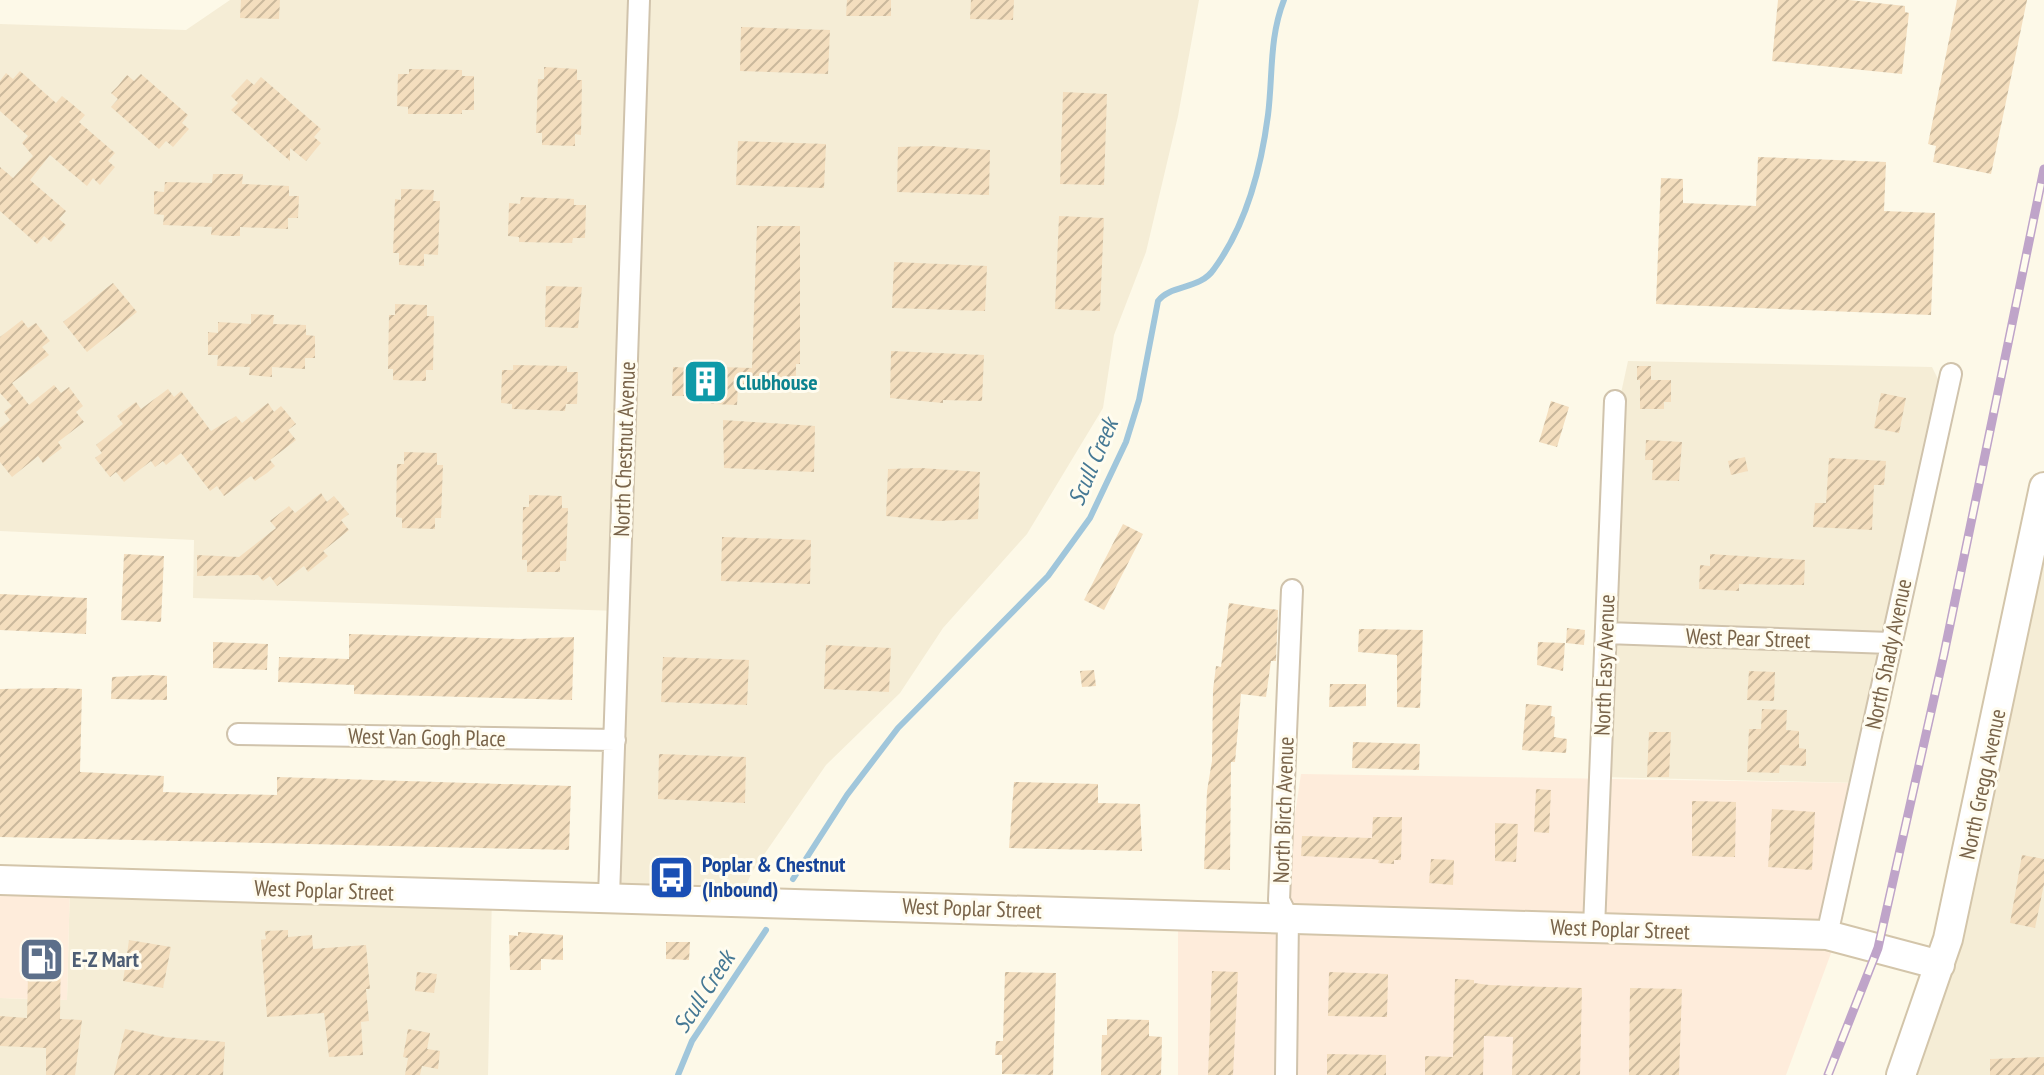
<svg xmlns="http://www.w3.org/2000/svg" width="2044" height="1075" font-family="'PT Sans Narrow',sans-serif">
	<defs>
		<pattern id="building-hatch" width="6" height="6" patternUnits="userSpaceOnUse" patternTransform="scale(2)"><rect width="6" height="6" fill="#f4debe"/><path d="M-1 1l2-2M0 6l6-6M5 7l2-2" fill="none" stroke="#cab89c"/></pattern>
	</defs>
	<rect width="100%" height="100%" fill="#fdf9e8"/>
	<path fill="#f5edd6" d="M230 0H1199L1178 116 1146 252 1114 335 1103 408 1027 534 943 628 900 693 826 765 752 872 739 901 609 897 619 611 193 598 194 540 0 531V24L186 30Z
		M1628 361 1932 367 1946 395 1860 783 1600 777 1613 430Z
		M2044 487V1075H1901Z
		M70 882 492 895 488 1075H0V998L67 1000Z"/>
	<path fill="#feecdb" d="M1301 774 1860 783 1837 937 1786 1075H1178V927L1278 928Z
		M0 880 70 882 67 1000 0 998Z"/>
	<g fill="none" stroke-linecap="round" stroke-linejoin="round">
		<path stroke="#a0c6db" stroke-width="6" d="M793 879 847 795 898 728 1048 576 1090 518 1126 442 1139 400 1158 301C1171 284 1200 290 1214 269 1247 224 1261 169 1268 115 1273 75 1269 38 1284 0
			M678 1075 692 1041 766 930"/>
	</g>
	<path fill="url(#building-hatch)" d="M241 0H280L279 19 240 18Z
		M847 0H891V16H846Z
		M971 0H1014L1013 20 970 19Z
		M1778 0H1849L1905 6V12L1909 13 1902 74 1772 61Z
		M1957 0H2027L1991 174 1933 162 1936 146 1928 144Z
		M741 27 830 30 828 74 740 71Z
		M544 67 577 69V80H582L581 135 575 134V146L542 145V133H536L538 79H544Z
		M409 69 462 70V76H474V110H462V114H408V107L397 106 398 74H409Z
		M20 71 56 103 62 96 72 104 85 115 79 122 115 153 108 161 115 167 100 185 93 178 87 186 50 155 30 180 66 211 59 219 66 225 51 242 44 236 37 244 0 211V167L13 178 33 156 22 143 28 136 0 111V81L6 73 13 79Z
		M141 74 188 115 182 123 189 129 173 147 166 141 159 149 111 107 118 99 111 93 118 86 127 75 134 81Z
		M261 77 321 129 314 137 321 143 306 161 290 148V161L231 110 238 103 231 96 247 79 254 85Z
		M1063 92 1107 94 1104 185 1060 184Z
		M738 141 826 144 824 188 736 185Z
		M932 146 990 150 989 195 897 192 898 147Z
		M1758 157 1886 162 1884 211 1935 213 1931 315 1656 304 1661 178 1683 179V203L1756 206Z
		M213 174H243L242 184 289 186V196H299L298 218H288V229L240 227V236H227L211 235 212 227 163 225 164 215 154 214V191L164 192 165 182 212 183Z
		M401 189 434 190 433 201H440L438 255 424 254V266L399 265V253H393L395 199 401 200Z
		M521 197 574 199V205H586L585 238H573L572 243 519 242V237L508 236 509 203 520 204Z
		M1059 216 1104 218 1100 311 1055 309Z
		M757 226H800V364H796V389H738L737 405 690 403 691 396H672L673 367 692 368V360L722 361 721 367 752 368Z
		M894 262 987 266 985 311 892 308Z
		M113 283 137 312 87 352 63 322Z
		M546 286 582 287 578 328 545 327Z
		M395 304 427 305V316H434L433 370H426V381L393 380V369H388L389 315H395Z
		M251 314 274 315 273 324 306 325V335L315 336V358H305V369L272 367V377L249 375 250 367 217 366 218 355H208V332L218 333V322L251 324Z
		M22 320 28 328 36 323 50 341 42 347 49 355 12 383 29 405 54 385 61 393 69 387 83 406 76 412 84 422 58 442 62 448 50 457 43 463 38 456 12 477 0 462V428L10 420 4 412 12 406 0 393V337Z
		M891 351 984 355 982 401 943 400V403L890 398Z
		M513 365 567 366V372H578L577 404H566L565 411 512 409V404L501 403 502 370H513Z
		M1637 366H1651V380H1637Z
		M1640 380H1671V402H1664V409H1640Z
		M168 389 174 397 181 391 211 431 236 416 242 423 268 403 274 412 281 406 296 424 288 430 296 440 270 460 275 466 267 473 255 481 251 476 224 496 217 486 210 491 181 453 166 465 163 461 155 467 151 461 124 482 116 472 110 477 95 458 102 453 96 445 123 424 117 416 136 402 141 409Z
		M1881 393 1906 398 1899 433 1874 428Z
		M1551 401 1569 407 1557 447 1539 442Z
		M723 420 815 426 814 472 724 468Z
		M1646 440 1682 442 1679 481 1652 480 1653 460H1645Z
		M404 452 437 453V465H443L441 518H435V529L402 528V518L396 517 397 464H404Z
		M1745 457 1748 471 1731 475 1728 461Z
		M1829 458 1886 461 1884 485H1874L1872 530 1813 527 1815 503H1826Z
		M921 468 980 472 978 519 939 521 886 516 888 469Z
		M321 493 327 502 334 496 349 514 341 520 349 530 323 551 328 556 308 572 304 566 277 586 270 576 263 581 258 575 197 576V555L239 557 276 528 270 521 289 506 295 513Z
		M529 495 562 496V508H568L566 561H560V572H527V560H522L523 507H529Z
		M1123 524 1143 534 1104 610 1084 600Z
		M722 537 811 540 810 584 721 581Z
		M124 554 164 556 161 622 121 620Z
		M1710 554 1805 560 1804 585 1739 584V591L1699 589 1700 565 1710 566Z
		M0 594 87 598 86 634 0 630Z
		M1229 603 1278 610 1276 661H1271L1266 697 1241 694 1235 762H1231L1230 870 1204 869 1207 791 1212 761 1213 690 1216 666 1221 667Z
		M1567 628 1585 630 1584 645 1566 643Z
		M1359 629 1423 630 1420 708 1397 707V655L1358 652Z
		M349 634 519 639 574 637 572 700 354 694V685L278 682 279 657 349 659Z
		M213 642 268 644 267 670 213 668Z
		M1538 642 1565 643 1563 671 1537 665Z
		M826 645 891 648 889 692 824 689Z
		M663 657 749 660 747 705 661 702Z
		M1094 670 1096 686 1082 687 1080 671Z
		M1749 671 1775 672 1774 701 1747 700Z
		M153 675 167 676V700L111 699 112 677Z
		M1330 684H1366V706L1329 707Z
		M58 688 82 689 80 772 164 776 163 792 223 794 277 795V777L571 786 569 850 0 837V689Z
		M1526 704 1552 706 1551 716 1555 717 1554 737 1567 739 1566 753 1522 750Z
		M1762 709 1787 710 1786 730 1799 731V748L1806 749V766L1780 765 1779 773 1747 772 1749 729H1761Z
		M1649 732H1671L1669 777H1647Z
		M1353 742 1420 744 1419 770 1352 768Z
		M659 754 746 757 745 803 658 799Z
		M1014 782 1098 784V803L1140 804 1142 851 1009 848Z
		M1536 789 1551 790 1549 833 1534 832Z
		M1692 801 1736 802 1735 857 1692 856Z
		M1772 809 1815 812 1812 870 1768 867Z
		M1373 817H1402L1401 860H1394V864L1378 863 1379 860 1372 859 1301 856 1302 836 1372 838Z
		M1495 823 1518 824 1516 862 1495 861Z
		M2022 855 2044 859V884L2035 928 2010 923Z
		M1431 859 1454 860 1453 885 1429 883Z
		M288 930V937L312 935 313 949 366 945 370 989H366L369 1021 361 1022 363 1055 329 1057 324 1013 267 1017 261 940 266 939 265 931Z
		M518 932 563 935V960L541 959V970H510L509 935 518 936Z
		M129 940 171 947 163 988 123 981Z
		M666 942H690L689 960 666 959Z
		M22 944H61L60 1019 82 1020 75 1075H46V1048L0 1046V1016L27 1018 28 974 21 973Z
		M1212 971 1238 972 1233 1075H1208Z
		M417 972 437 974 434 993 415 991Z
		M1005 972 1056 973 1053 1075 1002 1074V1055H995L996 1041H1003Z
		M1329 972 1388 974 1387 1017 1328 1016Z
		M1455 979 1474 980V983L1489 985 1582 988 1580 1075H1512L1513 1037 1484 1036 1483 1075H1425V1056L1453 1057Z
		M1630 988 1682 989 1679 1075H1629Z
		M1107 1019 1149 1020V1036L1162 1037 1161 1075H1101L1102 1035H1107Z
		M125 1029 165 1037 225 1042 223 1075H114Z
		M408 1029 430 1033 427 1049 440 1051 438 1069 422 1066 420 1075H405L408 1058 403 1057Z
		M1327 1054 1386 1055V1075H1327Z
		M2044 1057V1075H1990V1059Z"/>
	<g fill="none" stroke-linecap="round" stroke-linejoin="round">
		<defs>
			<path id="street" d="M1606 633 1890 643
				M238 734 615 740
				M609 897 639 0
				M1594 928 1615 401
				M1827 935 1951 374
				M1286 1075 1288 918 1279 900 1292 590"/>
			<path id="secondary" d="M0 880 1827 935 1940 965
				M1901 1075 1948 939 2044 487"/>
		</defs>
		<use href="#street" stroke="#d0c3ac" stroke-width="24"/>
		<use href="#secondary" stroke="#d3c5aa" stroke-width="32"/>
		<use href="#street" stroke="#fff" stroke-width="20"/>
		<use href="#secondary" stroke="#fff" stroke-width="28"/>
		<defs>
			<path id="rail" d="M1828 1075 1878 948 1944 654 2044 169"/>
		</defs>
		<use href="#rail" stroke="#bfa4c9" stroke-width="9"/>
		<use href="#rail" stroke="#fffcef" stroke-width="6" stroke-dasharray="18" stroke-linecap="butt"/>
	</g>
	<defs>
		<symbol id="building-square" viewBox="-11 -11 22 22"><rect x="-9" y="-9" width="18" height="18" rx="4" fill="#0f9aa8" stroke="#fffcef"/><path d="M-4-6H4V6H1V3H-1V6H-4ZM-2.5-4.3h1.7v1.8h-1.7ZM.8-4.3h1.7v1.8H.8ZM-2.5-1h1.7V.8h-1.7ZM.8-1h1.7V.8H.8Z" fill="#fff"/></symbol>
		<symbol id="bus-square" viewBox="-11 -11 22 22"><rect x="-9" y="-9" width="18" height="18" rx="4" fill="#1a4fb4" stroke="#fffcef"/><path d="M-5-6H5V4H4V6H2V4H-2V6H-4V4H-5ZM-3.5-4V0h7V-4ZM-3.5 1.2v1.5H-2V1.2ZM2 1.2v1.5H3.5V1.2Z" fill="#fff"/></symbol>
		<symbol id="fuel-square" viewBox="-11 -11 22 22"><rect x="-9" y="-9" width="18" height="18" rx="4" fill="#5c6f8a" stroke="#fffcef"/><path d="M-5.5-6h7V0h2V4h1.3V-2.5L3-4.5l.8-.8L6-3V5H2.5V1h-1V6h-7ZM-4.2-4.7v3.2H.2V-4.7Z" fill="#fff"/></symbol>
	</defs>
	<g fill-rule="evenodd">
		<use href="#building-square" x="680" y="356" width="51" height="51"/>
		<use href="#bus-square" x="646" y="852" width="51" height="51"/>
		<use href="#fuel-square" x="16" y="934" width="51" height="51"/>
	</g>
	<g text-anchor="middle" stroke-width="6" stroke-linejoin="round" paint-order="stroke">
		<g font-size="22" font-weight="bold" fill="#0d838f" stroke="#fffcef" text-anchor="start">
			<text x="736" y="390">Clubhouse</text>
		</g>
		<g font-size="22" fill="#79644a" stroke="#fffcef">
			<text transform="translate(624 449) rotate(-88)" y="8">North Chestnut Avenue</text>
			<text transform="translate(1748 638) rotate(2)" y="8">West Pear Street</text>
			<text transform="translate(1888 654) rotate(-78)" y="8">North Shady Avenue</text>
			<text transform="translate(1604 665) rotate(-88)" y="8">North Easy Avenue</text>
			<text transform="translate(427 737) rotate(1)" y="8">West Van Gogh Place</text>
			<text transform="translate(1982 784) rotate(-78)" y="8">North Gregg Avenue</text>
			<text transform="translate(1283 810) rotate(-88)" y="8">North Birch Avenue</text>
			<text transform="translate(324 890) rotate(2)" y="8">West Poplar Street</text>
			<text transform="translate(972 908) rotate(2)" y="8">West Poplar Street</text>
			<text transform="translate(1620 929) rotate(2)" y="8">West Poplar Street</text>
		</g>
		<g font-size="22" font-weight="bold" fill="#164399" stroke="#fffcef" text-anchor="start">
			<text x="702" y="872">Poplar &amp; Chestnut<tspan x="702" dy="25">(Inbound)</tspan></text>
		</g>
		<g font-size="22" font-weight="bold" fill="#4e5e75" stroke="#fffcef" text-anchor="start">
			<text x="72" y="967">E-Z Mart</text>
		</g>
		<g font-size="24" font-style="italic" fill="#457894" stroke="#fffcef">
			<text transform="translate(1093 462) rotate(-67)" y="8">Scull Creek</text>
			<text transform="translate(704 992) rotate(-57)" y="8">Scull Creek</text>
		</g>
	</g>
</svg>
